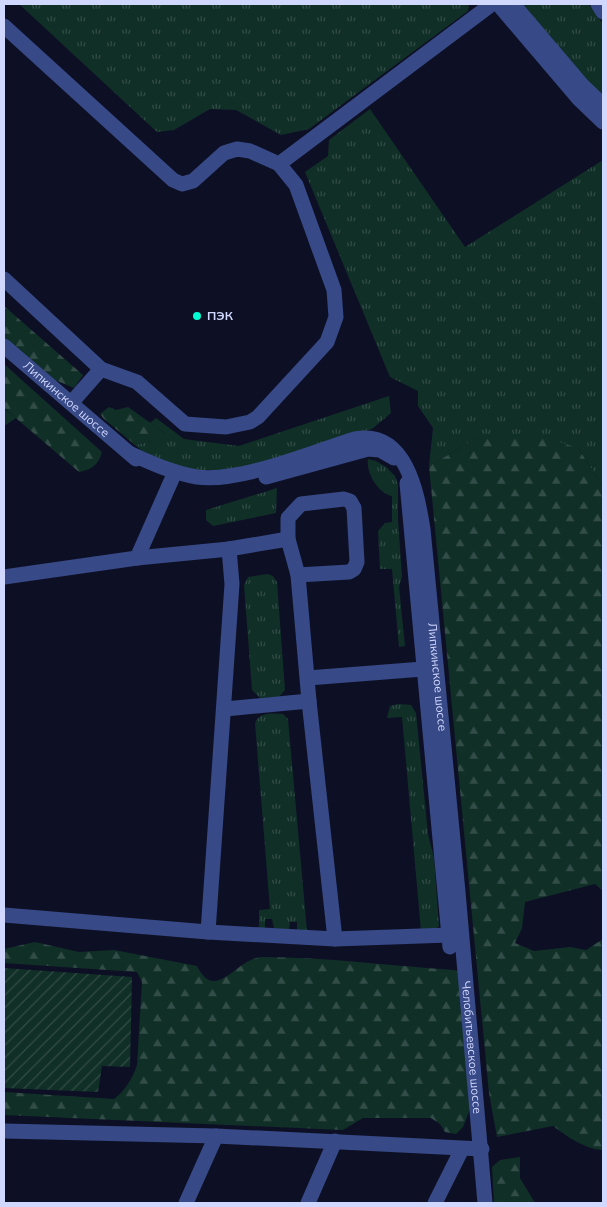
<svg xmlns="http://www.w3.org/2000/svg" width="607" height="1207" font-family="Mulish,sans-serif">
	<defs>
		<pattern id="grass-tufts" width="24" height="20" patternUnits="userSpaceOnUse" patternTransform="scale(1.25)"><rect width="24" height="20" fill="#102f26"/><path d="M3 7l-1-3M5 7V3M7 7l1-3M15 17l-1-3M17 17v-4M19 17l1-3" fill="none" stroke="#324c47"/></pattern>
		<pattern id="forest-firs" width="22" height="20" patternUnits="userSpaceOnUse" patternTransform="scale(1.25)"><rect width="22" height="20" fill="#102f26"/><path d="M5 1l3.5 6h-7zM16 11l3.5 6h-7z" fill="#324c47"/></pattern>
		<pattern id="garden-furrows" width="10" height="10" patternUnits="userSpaceOnUse" patternTransform="scale(1.25)"><rect width="10" height="10" fill="#102f26"/><path d="M-1 1l2-2M0 10L10 0M9 11l2-2" fill="none" stroke="#324c47"/></pattern>
	</defs>
	<rect width="100%" height="100%" fill="#0d1025"/>
	<path fill="url(#grass-tufts)" d="M19 4H469L468 11 309 129 281 135 236 110 210 109 174 130 157 132Z
		M520 4H589L603 24V98Z
		M370 109 465 247 603 160V486L578 448 481 436 429 466 433 428 418 406V391L390 377 305 172 328 156 329 140Z
		M389 396 391 413 372 429 238 470H186L142 451 135 445 151 441 165 433 150 423 156 418 184 439 239 446Z
		M4 409 16 418 4 426Z
		M368 459 376 461 386 467 395 476 398 485V520L402 576 399 587 405 646 399 647 392 569H380L378 531 385 523 392 522V496C378 493 366 473 368 459Z
		M277 488 276 513 213 526 206 520V510Z
		M268 574 273 576 277 582 285 690 279 697 260 698 252 690 244 585 248 577Z
		M399 704 411 705 416 713 428 834 434 858 439 926 434 930 421 931 402 717 387 718 390 706Z
		M283 714 288 719 307 931 297 930V922H290L289 930 274 928 272 919H265V928H259V910L270 909 255 723C259 712 273 713 283 714Z"/>
	<path fill="url(#forest-firs)" d="M4 306 83 375 74 388 55 380 4 338Z
		M4 364 102 452C98 465 93 469 79 472L4 408Z
		M109 407 116 410 128 407 166 434 151 441 135 445 103 418 100 414Z
		M535 434 578 448 603 486V891L595 884 525 902 522 928 515 943 534 951 570 947 586 950 603 939V1150C584 1149 568 1137 553 1126L497 1137 489 1093 429 466 481 436Z
		M35 942 79 952 114 950 197 966C216 1004 236 958 262 957 326 957 391 966 454 970L459 972 470 1109 463 1127 456 1134 445 1132 440 1124 431 1118H363L343 1130 4 1115V1092L114 1099C124 1092 133 1078 137 1065L142 982 137 972 4 963V949Z
		M520 1157V1178L535 1203H494L492 1167 500 1160Z"/>
	<path fill="url(#garden-furrows)" d="M4 968 132 977 130 1067 102 1066 98 1092 4 1088Z"/>
	<g fill="none" stroke-linecap="round" stroke-linejoin="round">
		<g stroke="#374986" stroke-width="15">
			<path d="M498 4 578 98 603 122"/>
			<path d="M513 4 583 86 603 105"/>
			<path d="M598 4 603 12"/>
			<path d="M4 26 173 180 182 184 193 181 224 153 237 149 250 151 279 164 296 185 334 290 336 317 327 342 258 417 250 422 226 427 185 424 137 382 101 369 4 279"/>
			<path d="M279 164 492 4"/>
			<path id="s1" d="M4 346 136 459"/>
			<path d="M72 402 101 369"/>
			<path id="s2" d="M129 453C151 463 173 473 197 477 240 483 312 452 355 439 406 430 417 492 423 529L458 892 485 1203"/>
			<path d="M266 477 368 449 380 450 394 458"/>
			<path d="M407 483 450 947"/>
			<path d="M288 539V518L301 504 344 499 350 501 354 508 357 562 354 569 349 572 298 575"/>
			<path d="M137 558 175 472"/>
			<path d="M4 577 137 558 229 549 232 584 208 932 4 915"/>
			<path d="M308 678 423 669"/>
			<path d="M225 709 309 701"/>
			<path d="M208 932 335 939 309 701 298 575 288 539 229 549"/>
			<path d="M335 939 449 935"/>
			<path d="M4 1131 216 1136 482 1149"/>
			<path d="M186 1203 216 1136"/>
			<path d="M308 1203 335 1141"/>
			<path d="M435 1203 462 1149"/>
		</g>
	</g>
	<circle fill="#00fcd2" stroke="#0d1025" stroke-width="2" cx="197" cy="316" r="5"/>
	<g text-anchor="middle" stroke-width="4" stroke-linejoin="round" paint-order="stroke">
		<g font-size="12" font-weight="bold" fill="#d1d8ff" stroke="#0d1025" text-anchor="start">
			<text x="207" y="320">ПЭК</text>
		</g>
		<g font-size="12" fill="#d1d8ff" stroke="#0d1025">
			<text dy="4" stroke="none"><textPath href="#s1" startOffset="82">Липкинское шоссе</textPath></text>
			<text dy="4" stroke="none"><textPath href="#s2" startOffset="512">Липкинское шоссе</textPath></text>
			<text dy="4" stroke="none"><textPath href="#s2" startOffset="884">Челобитьевское шоссе</textPath></text>
		</g>
	</g>
	<rect width="607" height="1207" fill="none" stroke="#d1d8ff" stroke-width="10"/>
</svg>
